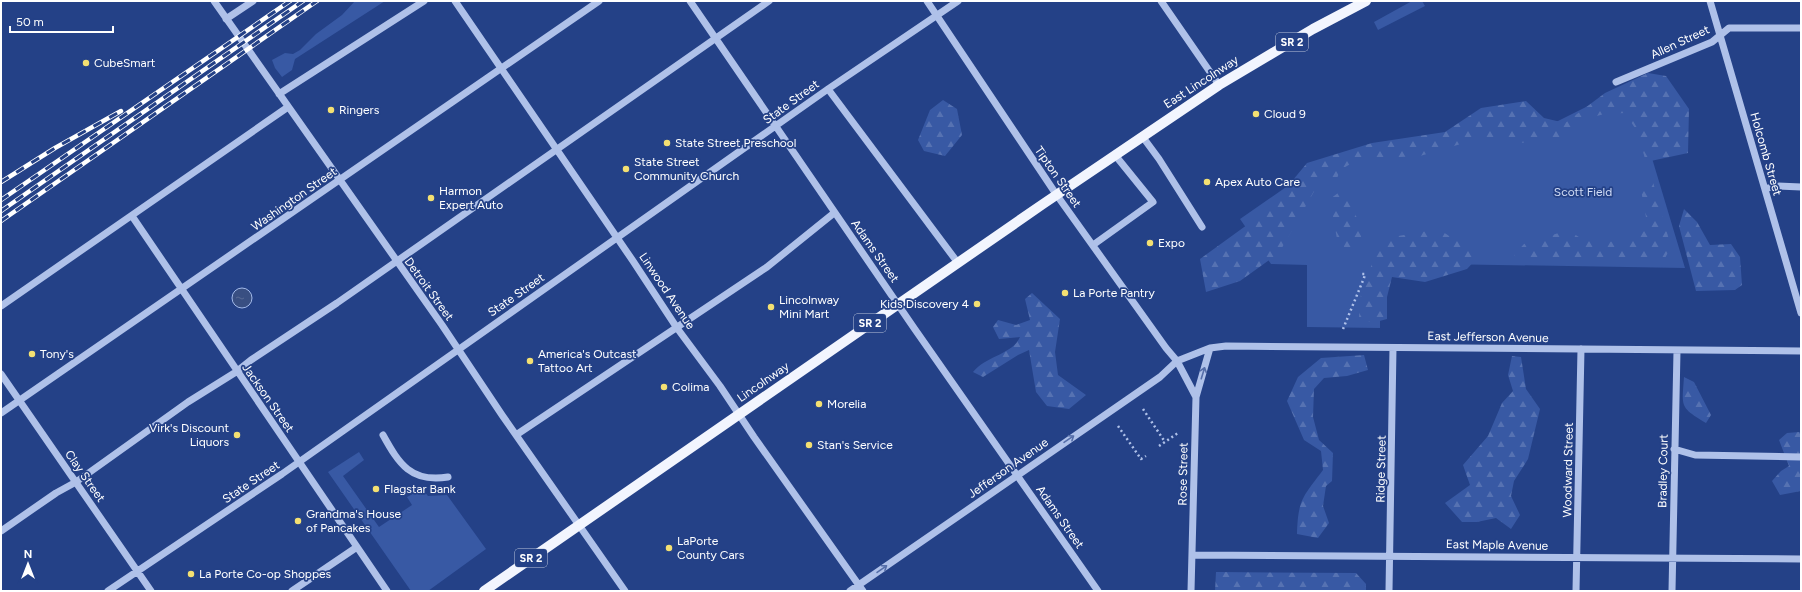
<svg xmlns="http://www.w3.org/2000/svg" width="1802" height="592" font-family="Figtree,sans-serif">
	<defs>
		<pattern id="forest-firs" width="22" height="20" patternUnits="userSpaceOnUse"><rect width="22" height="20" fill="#3859a4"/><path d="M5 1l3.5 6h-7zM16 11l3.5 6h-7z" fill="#5672b2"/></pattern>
		<pattern id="water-ripples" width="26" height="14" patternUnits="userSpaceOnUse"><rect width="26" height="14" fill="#394f82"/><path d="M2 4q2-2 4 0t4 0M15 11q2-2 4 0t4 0" fill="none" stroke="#576995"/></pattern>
	</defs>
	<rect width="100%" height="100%" fill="#244187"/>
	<path fill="#3859a4" d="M355 1H385L295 59 292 70 282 77 275 68 272 60 285 53 293 54 300 50 316 34 342 15Z
		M1412 1H1422L1425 6 1378 30 1374 22Z
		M1630 85 1685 268 1380 263V328L1307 327V265L1271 264 1240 219 1299 178 1331 163 1509 117 1546 127Z
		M359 452 364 460 343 476 379 527 412 505 407 497 422 489 428 496 447 495 486 549 428 591H411L328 472Z"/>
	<path fill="url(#forest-firs)" d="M1648 73 1666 76 1689 109 1688 153 1646 162 1637 131 1625 113 1604 114 1593 117 1562 137 1521 143 1501 138H1481L1420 156 1359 159 1340 170 1332 193 1324 174 1279 253 1240 281 1206 292 1200 259 1269 209 1307 163 1372 143 1445 132 1481 108 1526 101 1544 118 1565 123 1605 93Z
		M943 100 957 109 962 135 945 156 924 151 918 140 930 110Z
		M1653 182 1671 247 1665 258 1614 261H1522L1514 255 1524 244 1568 230 1585 241 1629 242 1648 228 1641 190Z
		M1338 193 1346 196 1363 230 1359 244 1347 250 1337 239 1330 199Z
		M1684 209 1697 222 1710 245 1731 244 1740 257 1742 285 1735 290 1696 291 1679 226Z
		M1438 229 1480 255 1467 269 1425 282 1392 277 1387 297V319L1372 323 1359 317 1361 294 1381 239Z
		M1032 293 1060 319 1055 352 1058 375 1086 395 1069 409 1047 406 1036 392 1029 350 1018 355 983 377 973 372C986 356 1013 354 1020 337L999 339 993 327 998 320 1016 325 1030 320 1025 299Z
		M1364 355 1368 370 1347 376 1324 378 1314 389 1313 417 1319 440 1333 453 1332 481 1326 486 1323 506 1329 523 1318 538 1297 534C1298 499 1303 497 1323 470L1321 451 1304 440 1287 401 1298 377 1321 358Z
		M1512 356 1521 357 1526 389 1540 409 1528 459 1514 481 1511 496 1520 515 1511 529 1496 518 1477 522H1462L1445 503 1470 485 1463 465 1488 436 1502 403 1513 391 1508 375Z
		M1684 377 1694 382 1711 415 1706 423C1679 407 1682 407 1684 377Z
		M1799 432 1801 433V491L1780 495 1772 481 1781 471 1789 466 1779 440 1787 433Z
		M1216 572 1356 573 1366 584V591H1215Z"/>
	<path fill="url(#water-ripples)" stroke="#a3baea" d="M232 298a10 10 0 1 1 20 0a10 10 0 1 1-20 0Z"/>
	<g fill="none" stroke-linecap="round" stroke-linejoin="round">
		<path stroke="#afc1e9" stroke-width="2.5" stroke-dasharray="2 3" stroke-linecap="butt" d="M1343 329 1364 278 1365 274H1360
			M1143 409 1165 442
			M1118 426 1141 459 1146 456
			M1159 446 1178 433"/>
		<path stroke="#afc1e9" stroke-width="7" d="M214 1 442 325 502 415 625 591
			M455 1 633 261 677 328 720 386 754 437 863 591
			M690 1 914 328 1098 591
			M927 1 1056 194 1166 348 1177 361 1196 397 1191 591
			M1161 1 1219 85
			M1710 1 1801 313
			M226 19 253 1
			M1616 82 1712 42 1729 28H1801
			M828 89 958 263
			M279 94 424 1
			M1142 136 1159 159 1202 227
			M1765 189 1775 186 1801 187
			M132 216 387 591
			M1093 245 1153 202 1115 155
			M1 306 288 107
			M1 374 151 591
			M1196 397 1210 348
			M1 413 599 1
			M383 435C399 464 411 483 448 477
			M516 435 767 267 834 213
			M1674 449 1695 455 1801 457
			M1 531 56 493 76 482 188 402 236 372 251 360 337 303 769 1
			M1193 555 1801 559
			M108 591 282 474 828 89 958 1
			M292 591 357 547
			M850 591 1160 377 1177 361 1210 348 1226 346 1801 351
			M1389 591 1393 348
			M1576 591 1581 349
			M1672 591 1677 351"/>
		<path stroke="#f2f5fe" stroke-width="10" d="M484 591 1043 204 1219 85 1313 29 1366 1"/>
		<defs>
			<path id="rail" d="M1 182 55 148 121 111
				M1 200 290 1
				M1 211 303 1
				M1 221 317 1"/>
		</defs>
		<use href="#rail" stroke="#fff" stroke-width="4.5"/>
		<use href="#rail" stroke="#244187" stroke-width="3" stroke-dasharray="9" stroke-linecap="butt"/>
	</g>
	<defs><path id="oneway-shaft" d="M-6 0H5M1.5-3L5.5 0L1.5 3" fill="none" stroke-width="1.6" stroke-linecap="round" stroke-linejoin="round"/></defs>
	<g stroke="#556ea9">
		<use href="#oneway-shaft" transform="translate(1203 373) rotate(-73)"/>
		<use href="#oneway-shaft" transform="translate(1069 439) rotate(-34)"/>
		<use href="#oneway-shaft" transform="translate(882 569) rotate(-35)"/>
	</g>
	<g fill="#f4e072" stroke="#244187" stroke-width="1.5">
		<circle cx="86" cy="63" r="4"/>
		<circle cx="331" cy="110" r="4"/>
		<circle cx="1256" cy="114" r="4"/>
		<circle cx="667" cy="143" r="4"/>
		<circle cx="626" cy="169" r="4"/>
		<circle cx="1207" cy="182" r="4"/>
		<circle cx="431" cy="198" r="4"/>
		<circle cx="1150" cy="243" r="4"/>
		<circle cx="1065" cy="293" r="4"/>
		<circle cx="977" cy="304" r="4"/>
		<circle cx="771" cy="307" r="4"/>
		<circle cx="32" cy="354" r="4"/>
		<circle cx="530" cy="361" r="4"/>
		<circle cx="664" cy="387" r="4"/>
		<circle cx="819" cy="404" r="4"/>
		<circle cx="237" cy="435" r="4"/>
		<circle cx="809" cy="445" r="4"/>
		<circle cx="376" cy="489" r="4"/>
		<circle cx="298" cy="521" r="4"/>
		<circle cx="669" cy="548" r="4"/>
		<circle cx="191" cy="574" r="4"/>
	</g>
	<g text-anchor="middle" stroke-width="3.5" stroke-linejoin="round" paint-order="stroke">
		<g fill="#244187" stroke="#bdc6db" stroke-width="1">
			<rect x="1276" y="33" width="32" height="18" rx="3"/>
			<rect x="854" y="314" width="32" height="18" rx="3"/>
			<rect x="515" y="549" width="32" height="18" rx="3"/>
		</g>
		<g font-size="11" font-weight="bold" fill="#fff">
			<text x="1292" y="46">SR 2</text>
			<text x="870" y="327">SR 2</text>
			<text x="531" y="562">SR 2</text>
		</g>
		<g font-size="12" fill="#fff" stroke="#244187">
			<text transform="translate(1680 42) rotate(-25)" y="4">Allen Street</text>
			<text transform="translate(1201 82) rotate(-33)" y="4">East Lincolnway</text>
			<text transform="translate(791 102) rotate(-36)" y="4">State Street</text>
			<text transform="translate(1766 154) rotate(74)" y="4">Holcomb Street</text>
			<text transform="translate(1058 177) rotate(55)" y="4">Tipton Street</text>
			<text transform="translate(294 199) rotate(-35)" y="4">Washington Street</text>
			<text transform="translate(875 251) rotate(55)" y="4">Adams Street</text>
			<text transform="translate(429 289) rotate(54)" y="4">Detroit Street</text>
			<text transform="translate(667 291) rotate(56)" y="4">Linwood Avenue</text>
			<text transform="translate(516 295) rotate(-35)" y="4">State Street</text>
			<text transform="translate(1488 337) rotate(1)" y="4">East Jefferson Avenue</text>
			<text transform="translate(763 382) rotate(-35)" y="4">Lincolnway</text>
			<text transform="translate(268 398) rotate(55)" y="4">Jackson Street</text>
			<text transform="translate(1008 468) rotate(-35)" y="4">Jefferson Avenue</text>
			<text transform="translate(1381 469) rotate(-89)" y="4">Ridge Street</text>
			<text transform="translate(1568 470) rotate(-89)" y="4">Woodward Street</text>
			<text transform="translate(1663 471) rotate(-89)" y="4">Bradley Court</text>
			<text transform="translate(1183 474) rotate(-89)" y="4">Rose Street</text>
			<text transform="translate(85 476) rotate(55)" y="4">Clay Street</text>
			<text transform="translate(251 482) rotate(-34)" y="4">State Street</text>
			<text transform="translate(1060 517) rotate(55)" y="4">Adams Street</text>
			<text transform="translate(1497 545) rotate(1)" y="4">East Maple Avenue</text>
		</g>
		<g font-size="12" fill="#fff" stroke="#244187" text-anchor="start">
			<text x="94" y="67">CubeSmart</text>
			<text x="339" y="114">Ringers</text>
			<text x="1264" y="118">Cloud 9</text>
			<text x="675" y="147">State Street Preschool</text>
			<text x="634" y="166">State Street<tspan x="634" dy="14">Community Church</tspan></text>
			<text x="1215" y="186">Apex Auto Care</text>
			<text x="439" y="195">Harmon<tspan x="439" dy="14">Expert Auto</tspan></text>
			<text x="1158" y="247">Expo</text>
			<text x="1073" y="297">La Porte Pantry</text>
			<text x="779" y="304">Lincolnway<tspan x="779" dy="14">Mini Mart</tspan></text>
			<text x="969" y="308" text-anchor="end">Kids Discovery 4</text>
			<text x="40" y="358">Tony's</text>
			<text x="538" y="358">America's Outcast<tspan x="538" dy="14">Tattoo Art</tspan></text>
			<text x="672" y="391">Colima</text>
			<text x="827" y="408">Morelia</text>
			<text x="229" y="432" text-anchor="end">Virk's Discount<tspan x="229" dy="14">Liquors</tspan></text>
			<text x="817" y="449">Stan's Service</text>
			<text x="384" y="493">Flagstar Bank</text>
			<text x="306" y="518">Grandma's House<tspan x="306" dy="14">of Pancakes</tspan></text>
			<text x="677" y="545">LaPorte<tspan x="677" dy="14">County Cars</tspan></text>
			<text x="199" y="578">La Porte Co-op Shoppes</text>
		</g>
		<g font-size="12" fill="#d3def7" stroke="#244187">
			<text x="1583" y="196">Scott Field</text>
		</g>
	</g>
	<rect width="1802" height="592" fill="none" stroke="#ffffff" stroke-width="4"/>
	<g transform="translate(28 564)" stroke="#244187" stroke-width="3" paint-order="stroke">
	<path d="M0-3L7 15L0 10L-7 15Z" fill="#ffffff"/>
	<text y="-6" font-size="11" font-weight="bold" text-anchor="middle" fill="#ffffff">N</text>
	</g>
	<path d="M10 26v6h103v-6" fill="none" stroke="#ffffff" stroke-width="2"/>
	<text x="16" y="26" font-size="12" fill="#ffffff" stroke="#244187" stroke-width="3" paint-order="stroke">50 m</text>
</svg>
